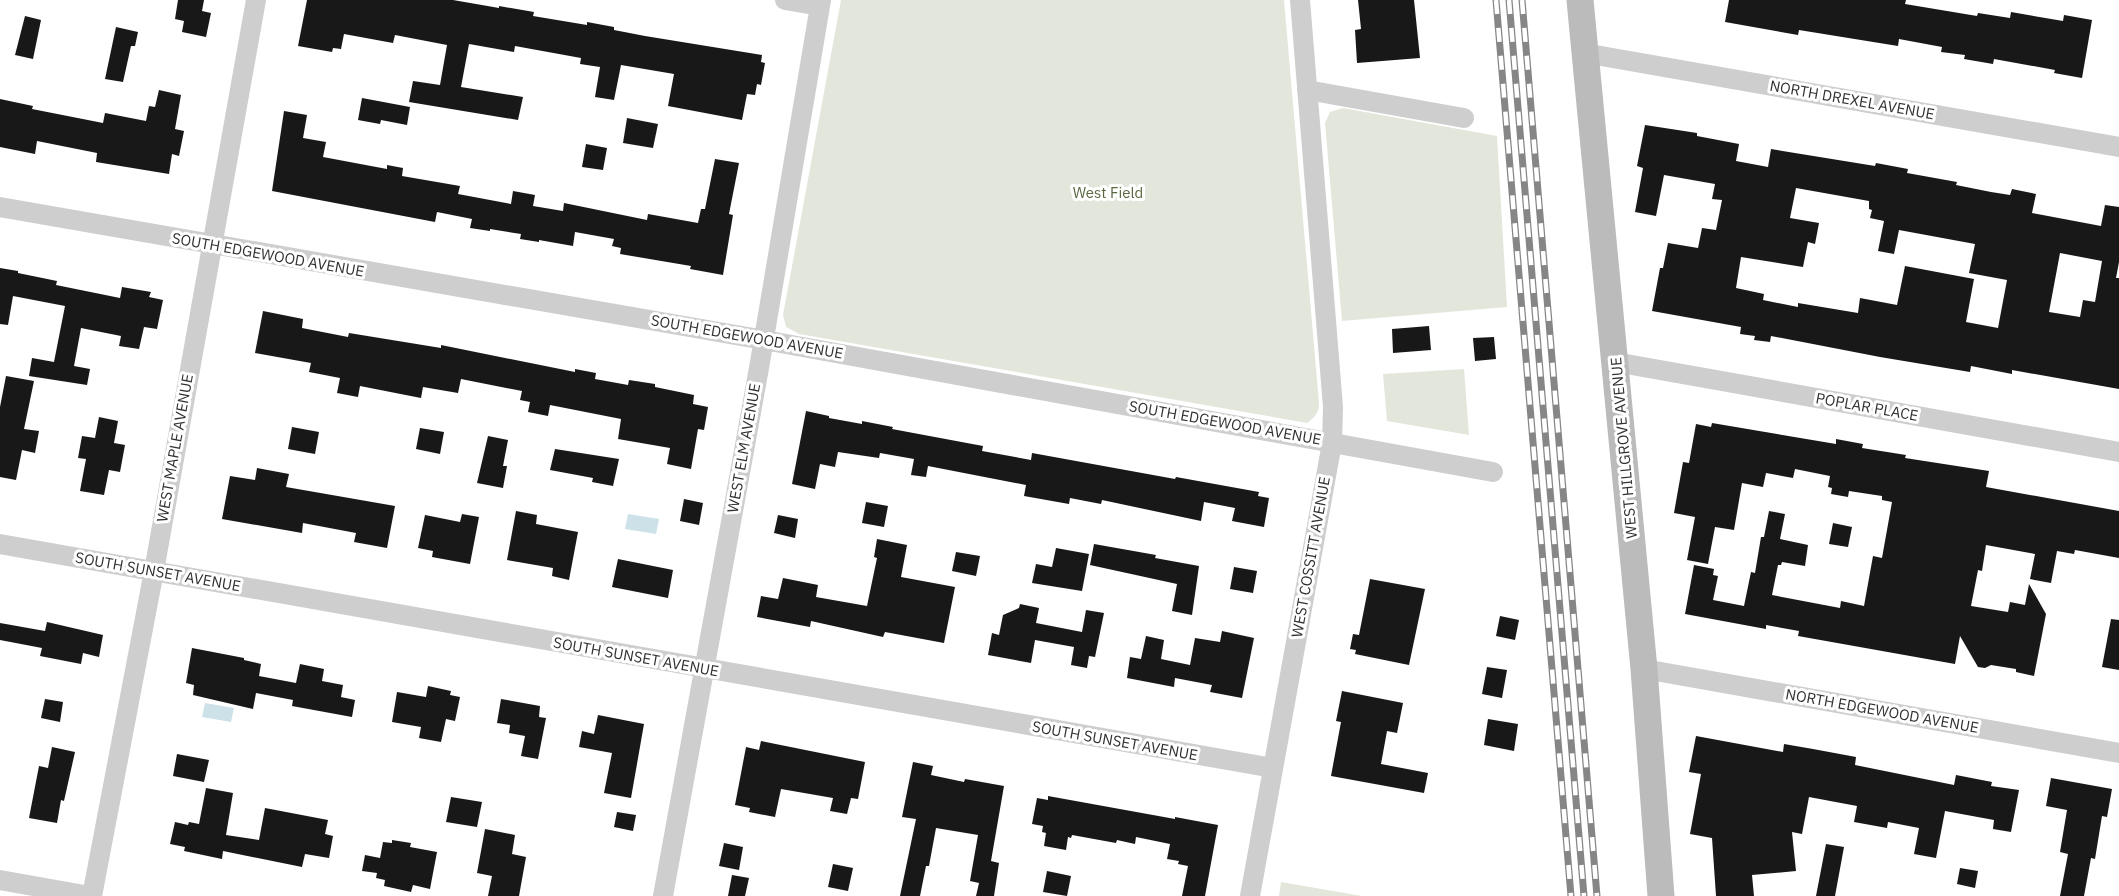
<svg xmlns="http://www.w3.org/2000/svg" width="2119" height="896" font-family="'IBM Plex Sans',sans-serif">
	<rect width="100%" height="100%" fill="#fff"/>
	<path fill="#e3e7db" d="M841 0H1284L1319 403C1319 413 1315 417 1307 423L799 334 786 327 783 315Z
		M1343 108 1497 136 1507 307 1342 321 1325 123 1330 112Z
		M1464 369 1469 435 1387 421 1383 374Z
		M1281 882 1362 896H1279Z"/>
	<path fill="#cde1e8" d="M628 514 659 519 656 534 625 529Z
		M205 703 234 708 231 722 202 717Z"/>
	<path fill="#181818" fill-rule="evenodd" d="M178 0H204L202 11 211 13 206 37 182 32 184 21 175 19Z
		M307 0H453L499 8V6L534 12 533 16 587 25V22L614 27V30L645 36 762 55 761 62 765 63 761 85 757 84 755 95 747 94 742 120 668 106 674 74 621 65 614 100 595 97 600 67 580 64 581 58 515 46 514 52 469 44 461 87 523 97 518 120 409 102 413 81 440 85 447 45 395 35 393 43 344 34 341 49 333 48 332 52 298 46Z
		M1358 0H1414L1420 58 1357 63 1355 30 1361 29Z
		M1729 0H1906L1905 4 1977 16 1978 13 2010 18 2011 12 2063 21 2064 15 2092 20 2082 78 2054 73 2055 70 1994 59 1993 64 1964 59 1965 55 1941 52 1942 47 1899 39 1898 46 1799 30 1798 35 1725 22Z
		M25 16 41 20 33 59 15 55Z
		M116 27 138 32 135 46H131L123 82 105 79Z
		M159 90 181 95 175 129 184 131 179 156 172 154 169 174 96 162 97 153 37 141 35 154 0 147V99L33 106 32 109 103 123 105 113 146 121 149 106 155 107Z
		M362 98 410 107 407 125 381 120 380 124 358 120Z
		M284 111 307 115 303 138 326 142 323 157 387 169V165L403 168 402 176 460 186 458 194 511 204 513 191 535 195 533 206 563 211 564 203 647 220 648 214 698 223 701 209H705L715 159 739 163 729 214 733 215 723 275 690 269 691 266 620 254 621 248 612 246 614 239 575 232 573 246 539 240V242L520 239 521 234 490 229V231L470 228 472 219 437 212 435 222 272 191Z
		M627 118 658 124 653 148 623 143Z
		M1645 125 1697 133V136L1739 144 1736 161 1768 167 1771 149 1875 166 1876 163 1908 169 1907 173 1957 182 1956 185 1991 192 2010 195 2012 189 2036 194 2032 213 2101 226 2105 205 2119 207V262L2116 278H2119V389L2012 370V374L1971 366 1970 372 1880 357 1771 336 1770 342 1754 340 1755 336 1740 334 1741 327 1652 311 1660 268H1663L1668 243 1698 248 1702 228 1716 230 1722 200 1712 199 1715 184 1664 175 1656 216 1635 212 1643 168 1637 166ZM1796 188 1869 201V209L1872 210 1870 218 1884 221 1878 251 1894 254 1899 230 1975 244 1969 273 2007 280 1998 328 1966 322 1974 279 1905 266 1897 305 1860 298 1858 313 1798 303V307L1763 300 1764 294 1736 288 1741 257 1803 267 1808 242 1815 244 1819 223 1790 218ZM2060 253 2102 261 2095 302 2083 300 2080 317 2049 312Z
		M586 144 607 148 603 170 582 167Z
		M0 268 18 271V273L57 281 56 285 120 298 122 287 151 292 149 297 163 300 157 329 144 327 139 349 119 346 121 336 81 328 74 366 90 369 87 385 29 376 32 358 54 362 65 306 13 296 8 325 0 324Z
		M263 311 303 319 302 328 348 337 349 333 441 348V345L575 372V369L596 373 595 379 628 385 629 380 655 384V387L694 395 693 404 708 407 704 430 698 429 691 469 667 464 670 448 618 439 621 419 550 405 548 416 528 412 530 402 520 400 522 391 461 379 458 393 423 387 421 398 360 386 358 397 337 393 340 378 309 372 311 363 255 353Z
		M1429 326 1431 350 1393 353 1392 329Z
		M1494 337 1496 359 1475 361 1473 338Z
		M6 376 34 381 24 429 39 431 35 453 22 450 16 480 0 477V407Z
		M806 411 829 416V418L862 424V421L893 427 892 429 983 446 982 451 1031 460 1032 453 1175 479 1176 477 1259 492 1258 496 1269 498 1264 527 1232 521 1235 508 1204 502 1201 521 1102 500 1101 504 1070 498 1069 504 1024 496 1026 485 928 466 926 477 911 475 914 459 880 453 879 458 838 452 835 467 820 464 815 489 792 484Z
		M99 417 118 421 114 443 125 445 120 472 109 470 104 495 80 491 86 459 78 458 82 436 95 438Z
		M1712 423 1836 444V439L1863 444 1862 448 1906 455 1905 458 1989 471 1986 487 2119 511V558L2075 550 2074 554 2057 551 2051 583 2030 579 2035 554 1986 545 1982 571 1978 570 1971 606 2008 612 2010 602 2025 605 2029 584 2046 614 2034 676 2016 672V669L1991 665 1985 668 1978 667 1960 636 1955 664 1798 636 1799 631 1766 625V629L1685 614 1694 565 1714 569 1713 575 1718 576 1713 600 1744 606 1751 572 1755 573 1761 537H1764L1769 511 1785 514 1780 539 1808 545 1805 566 1782 562 1781 565H1778L1772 595 1840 608 1841 601 1864 606 1873 556 1882 558 1892 502 1882 500V496L1849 491 1848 497 1831 494 1832 488 1828 487 1830 476 1795 469 1793 478 1766 473 1763 487 1742 483 1734 530 1715 527 1708 564 1687 560 1695 517 1674 513 1683 462 1689 463 1696 424 1711 427Z
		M292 427 319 432 315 454 288 449Z
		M420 428 444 432 440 454 416 449Z
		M488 436 508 440 503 466H507L503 488 477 483Z
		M555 449 619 459 613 486 592 482 593 478 550 470Z
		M257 468 289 474 286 487 395 506 387 548 354 542 356 533 303 523 302 533 222 519 230 476 255 480Z
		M684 499 703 503 699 525 680 521Z
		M866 502 888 506 884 527 862 523Z
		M516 511 537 515 536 524 578 532 569 580 552 576 553 568 507 560Z
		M462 514 479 517 470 564 432 557 433 551 418 548 425 515 460 522Z
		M778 515 798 519 795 538 774 533Z
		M1833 523 1852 527 1848 547 1829 544Z
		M877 539 907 545 901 577 955 587 944 643 885 632 883 637 811 621 810 627 757 617 761 596 778 599 783 578 818 585 816 597 867 606 877 558 874 557Z
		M1094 544 1156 555 1155 558 1199 566 1192 615 1172 611 1177 584 1090 565Z
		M1056 548 1089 554 1082 591 1032 583 1036 564 1052 567Z
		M956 552 980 556 976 576 952 571Z
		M618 559 673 570 668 598 612 587Z
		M1234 567 1257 571 1253 593 1230 589Z
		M1370 579 1425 589 1409 665 1355 654 1356 650 1350 649 1353 634 1359 635Z
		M1020 604 1039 608 1036 623 1082 632 1086 610 1104 613 1095 657 1089 656 1087 668 1071 665 1074 647 1035 640 1031 663 988 655 992 633 999 635 1003 615 1019 608Z
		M1500 616 1519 620 1515 640 1496 636Z
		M2111 619 2119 620V670L2102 667Z
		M47 622 103 635 99 657 83 653 81 664 40 656 42 648 0 640V623L45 631Z
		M1222 631 1254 638 1242 698 1210 692 1212 685 1175 678 1174 687 1127 678 1130 657 1141 659 1146 636 1164 640 1161 659 1190 665 1195 638 1220 642Z
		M192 648 244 658V660L261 664 259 676 296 683 300 664 324 669 322 681 343 685 341 697 355 700 352 717 292 706 293 700 256 693 253 709 193 695 194 685 186 683Z
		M1487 667 1507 670 1502 698 1482 694Z
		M428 686 451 691 450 695 460 697 455 721 446 719 441 742 419 738 421 727 392 722 397 692 426 697Z
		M1342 691 1403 703 1397 733 1387 731 1381 764 1428 773 1424 793 1331 776 1341 722 1336 721Z
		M45 699 63 702 60 722 41 718Z
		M501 699 540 706 539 717 546 718 538 759 521 756 525 736 509 733 510 725 497 723Z
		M598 715 644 724 631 798 604 793 612 753 579 747 582 731 594 734Z
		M1488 719 1518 724 1514 751 1484 745Z
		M1696 736 1783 752 1784 744 1813 749 1856 757 1855 765 1954 785 1956 775 1992 782 1991 786 2019 790 2011 832 1993 829 1994 820 1945 811 1936 858 1914 854 1919 828 1888 822 1887 828 1854 822 1857 806 1809 797 1802 834 1792 832 1796 871 1752 875 1754 896H1716L1712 838 1690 834 1701 774 1689 772Z
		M761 741 865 762 858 799 851 798 847 814 830 811 833 798 781 789 775 817 749 812 750 808 735 805 746 747 759 750Z
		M52 747 75 752 64 801 61 800 57 823 29 818 39 766 48 768Z
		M177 754 209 760 204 782 173 776Z
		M913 762 933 766 931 775 964 782 965 779 1004 786 991 861 999 863 994 896H976L979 883 970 881 978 835 936 828 929 866H926L920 896H900L916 819 902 817Z
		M2051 778 2112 789 2107 817 2102 816 2095 859 2091 858 2084 896H2060L2068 854 2060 852 2067 810 2046 806Z
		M206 788 233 793 226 835 259 840 265 808 328 820 325 834 333 836 329 858 305 854 302 867 223 851 222 859 184 851 185 847 170 844 175 822 188 825 189 822 199 824Z
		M1048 796 1175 819V817L1218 825 1205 896H1182L1188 866 1178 864 1179 861 1167 859 1170 844 1136 837 1135 844 1117 840 1116 843 1072 835 1071 838 1068 837 1066 850 1044 846 1046 833 1042 832 1043 826 1032 824 1037 798 1048 800Z
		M451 797 482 802 477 827 446 822Z
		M617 812 636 815 633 831 614 827Z
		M485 829 515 835 512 854 526 857 519 896H488L492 876 477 873Z
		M392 840 411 843 410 847 437 852 430 889 413 885 411 892 384 886 385 880 376 878 377 873 362 871 365 855 380 858 383 842 392 843Z
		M724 843 743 847 739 870 719 866Z
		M1826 844 1844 847 1835 896H1816Z
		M833 864 853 868 848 891 828 887Z
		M1960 868 1978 871 1975 888 1957 884Z
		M1047 871 1071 876 1067 896 1043 892Z
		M732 875 749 878 745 896H728Z"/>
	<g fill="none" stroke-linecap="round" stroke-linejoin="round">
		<path stroke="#cecece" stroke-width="20" d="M785 0 820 6
			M1584 53 2119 147
			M1307 90 1464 118
			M0 207 764 340 1493 472
			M1615 362 2119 452
			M0 544 1273 768
			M1644 669 2119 753
			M0 880 90 896
			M92 896 154 571 256 0
			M663 896 759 368 821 0
			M1250 896 1332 443 1333 407 1300 0"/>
		<path stroke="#bbb" stroke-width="27" d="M1580 0 1644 669 1661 896"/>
		<defs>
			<path id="rail" d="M1496 0 1571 896
				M1509 0 1584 896
				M1522 0 1597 896"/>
		</defs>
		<use href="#rail" stroke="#868686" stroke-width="7"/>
		<use href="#rail" stroke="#fff" stroke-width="4.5" stroke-dasharray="14" stroke-linecap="butt"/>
	</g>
	<g text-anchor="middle" stroke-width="6" stroke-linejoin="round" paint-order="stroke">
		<g font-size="15" fill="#313131" stroke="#fff">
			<text transform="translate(1852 100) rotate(10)" y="5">NORTH DREXEL AVENUE</text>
			<text transform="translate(268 255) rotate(10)" y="5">SOUTH EDGEWOOD AVENUE</text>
			<text transform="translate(747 337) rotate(10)" y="5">SOUTH EDGEWOOD AVENUE</text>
			<text transform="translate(1867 407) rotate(10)" y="5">POPLAR PLACE</text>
			<text transform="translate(1225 423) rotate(10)" y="5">SOUTH EDGEWOOD AVENUE</text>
			<text transform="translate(175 448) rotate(-80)" y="5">WEST MAPLE AVENUE</text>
			<text transform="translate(744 448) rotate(-80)" y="5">WEST ELM AVENUE</text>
			<text transform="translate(1624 448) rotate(-95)" y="5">WEST HILLGROVE AVENUE</text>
			<text transform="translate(1311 557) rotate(-80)" y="5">WEST COSSITT AVENUE</text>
			<text transform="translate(158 572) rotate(10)" y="5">SOUTH SUNSET AVENUE</text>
			<text transform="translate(636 657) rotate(10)" y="5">SOUTH SUNSET AVENUE</text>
			<text transform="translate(1882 711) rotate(10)" y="5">NORTH EDGEWOOD AVENUE</text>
			<text transform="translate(1115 741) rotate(10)" y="5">SOUTH SUNSET AVENUE</text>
		</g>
		<g font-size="15" fill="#5a6942" stroke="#fff">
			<text x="1108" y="198">West Field</text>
		</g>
	</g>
</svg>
